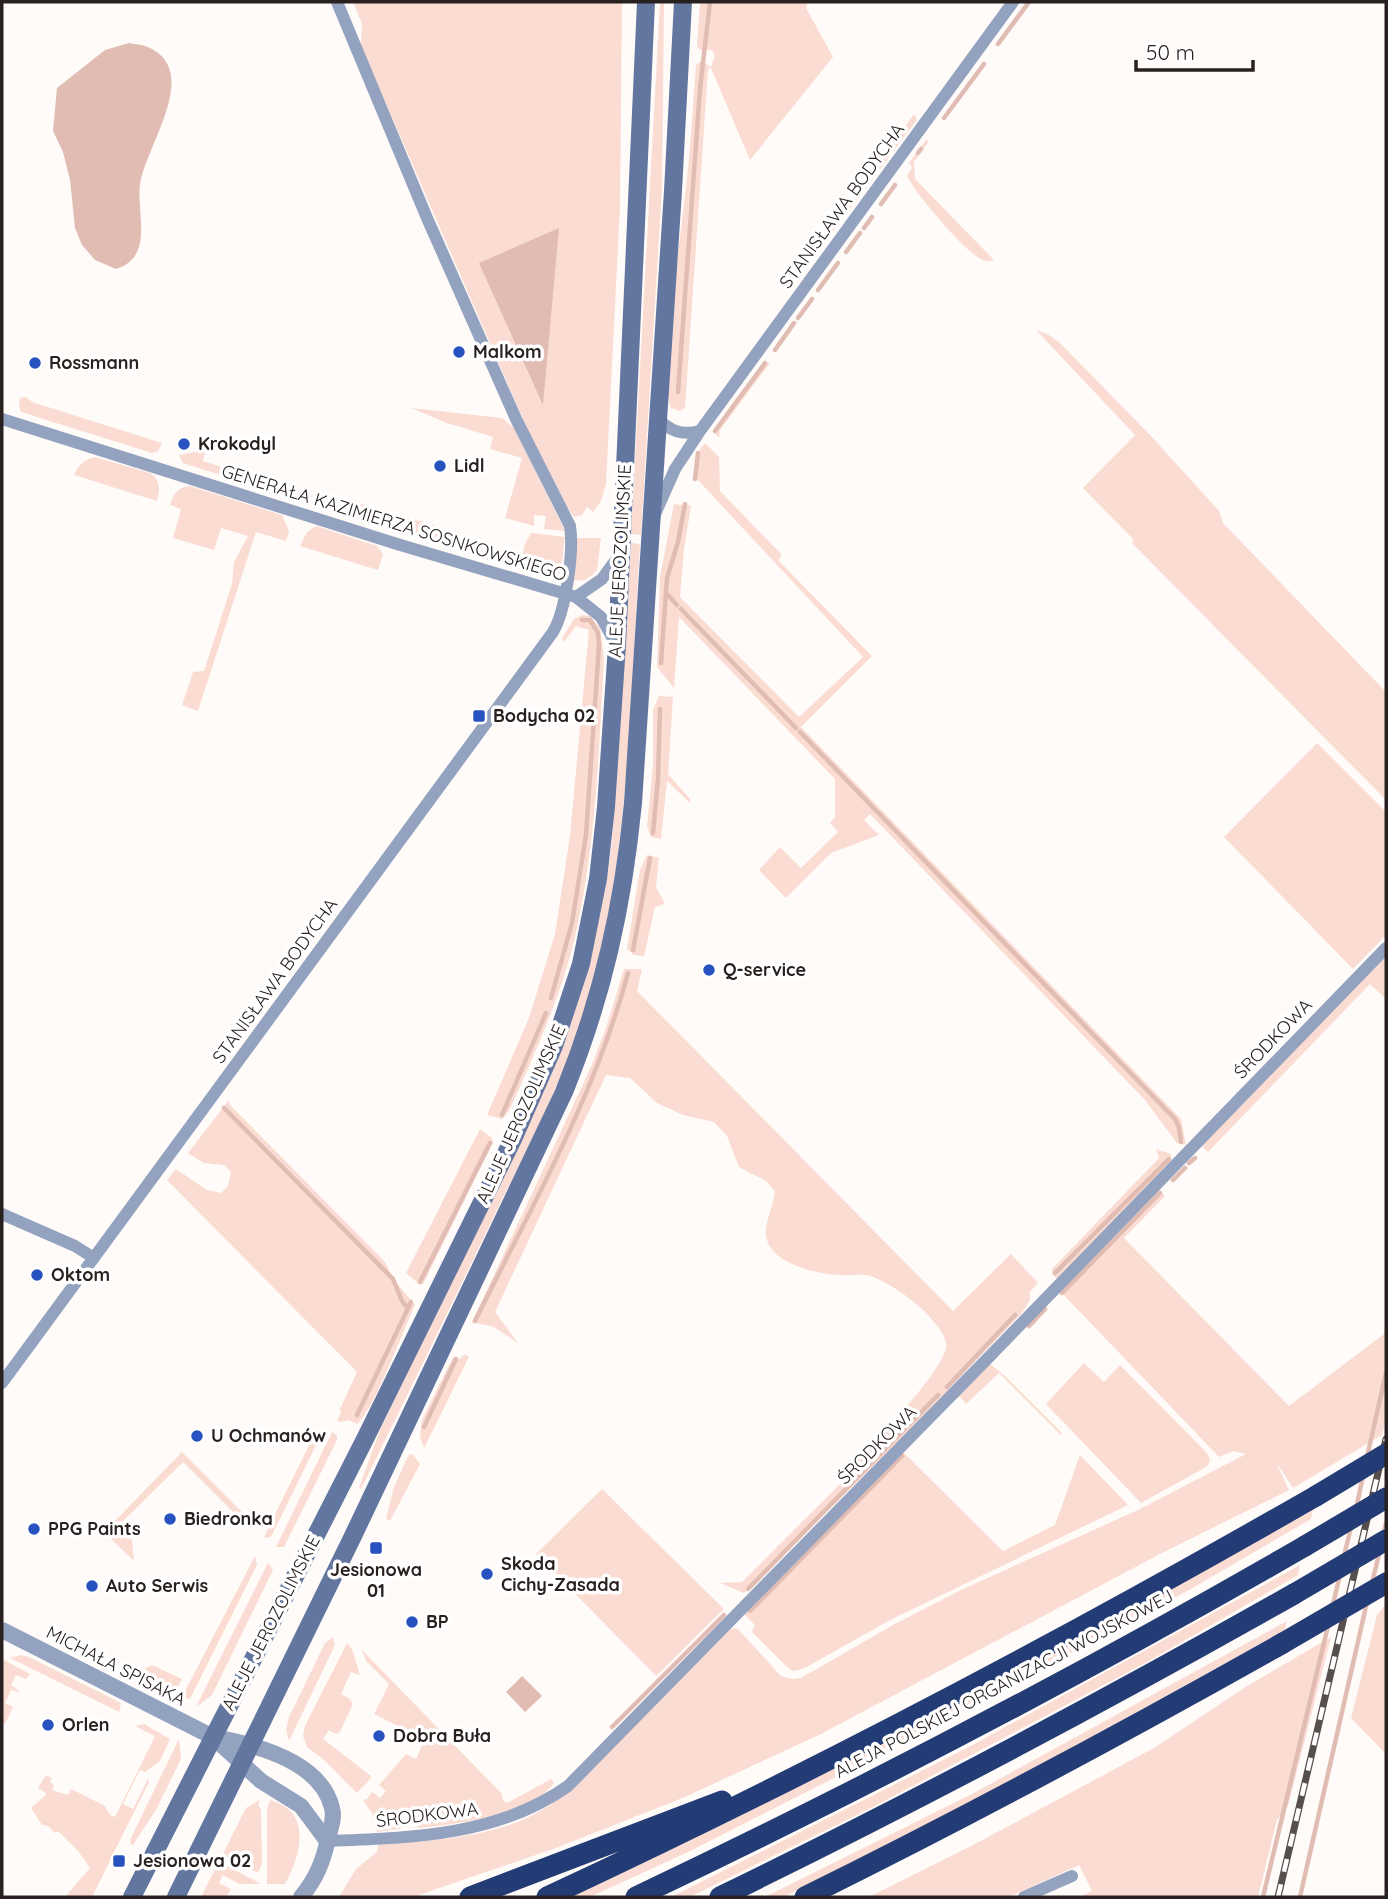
<svg xmlns="http://www.w3.org/2000/svg" width="1388" height="1899" font-family="Quicksand,sans-serif">
	<rect width="100%" height="100%" fill="#fffbf9"/>
	<path fill="#fbdcd3" d="M353 2H622L620 206 606 484 601 501 593 512 587 507 582 515 574 517 561 499 522 417 361 46 362 24Z
		M660 2H664L662 187 641 535 631 534Z
		M700 2H808L806 8 833 57 750 160 711 68 708 69 685 408 680 411 671 408C658 386 684 215 687 178 691 140 693 103 696 65L701 61 711 67 715 56 712 50H700L697 46Z
		M914 114 917 120 828 238 823 240Z
		M926 140 929 141 914 162 915 179 994 260C990 261 986 262 983 260 967 255 914 192 907 176L912 167 909 163Z
		M1036 330 1049 335 1061 344 1151 436 1219 511 1223 523 1386 692V800L1132 543 1134 540 1083 488 1135 435Z
		M764 362 770 363 720 430 719 438 713 431Z
		M26 397 32 402 162 443 158 451 152 453 21 412 19 406 20 398Z
		M411 408 502 418 514 428 565 531 544 529 546 516 534 515V526L505 518 522 458 490 449 493 437 447 423Z
		M705 443 719 457 720 491 782 555 778 560 872 656 801 727 1181 1119 1186 1145 1177 1143 1145 1100 870 814 864 820 879 835 831 853 786 898 759 870 780 847 801 868 838 832 830 823 835 817V779L679 617 674 688 657 667 660 577 674 504 691 506 684 549 680 597 799 717 863 657 696 478 697 453Z
		M201 451 205 452 203 461 313 496 307 500H299L183 463 179 455Z
		M95 457 150 473C161 481 160 489 157 501L74 475C78 465 85 459 95 457Z
		M190 486 282 515 289 531 286 541 256 532 198 711 182 705 193 672 204 671 232 584 234 562 248 536 221 528 214 550 173 538 181 509 170 505C174 493 177 488 190 486Z
		M342 498 443 528 438 544 349 516 341 509Z
		M316 526 377 546 383 554 378 570 300 546 307 532Z
		M448 529 456 532 454 542 521 563 525 544 531 533 565 537 562 563 557 581 462 552V548L444 542Z
		M577 538H601L597 570C589 579 583 582 571 580Z
		M631 543 640 544C630 695 631 849 589 995 568 1072 530 1143 495 1214 451 1306 406 1398 361 1489L359 1488 380 1430 552 1074 587 972 606 886 612 842Z
		M582 615 590 616 600 628 604 658C599 749 596 843 576 932 562 995 535 1053 509 1111L502 1119 487 1115 529 1018 555 934 570 836 589 630 576 626 564 642 562 638 574 619Z
		M659 696 673 697 668 774 690 799V803L667 781 661 839 651 837 647 827 653 765V710Z
		M1317 743 1386 812V935L1353 969 1224 837Z
		M647 855 659 858 656 887 665 904 655 907 644 956 634 955 627 949 640 870Z
		M1386 954V999L1370 984 1208 1152 1201 1145Z
		M624 969H642L637 991 953 1311 1011 1254 1038 1283 1030 1292V1300L1021 1314 898 1442 744 1593 720 1583 742 1582 842 1482 843 1476C863 1454 944 1372 946 1347 947 1335 935 1324 928 1315 917 1302 883 1278 866 1275 857 1274 848 1276 839 1275 817 1274 778 1265 768 1243 761 1225 774 1209 775 1191L766 1181 739 1167 727 1136 714 1122 683 1115 657 1103 630 1078 606 1075 495 1312 518 1343 494 1327 472 1322 591 1067 606 1028Z
		M229 1100 230 1105 385 1262 394 1280 415 1305C403 1330 375 1409 357 1424L348 1420 342 1422 337 1421 341 1412 340 1409 357 1372 167 1180 176 1169 207 1190 221 1193 228 1186 231 1172 224 1165 204 1163 188 1153Z
		M480 1129 492 1138 493 1143 423 1284H419L406 1273Z
		M1156 1149 1171 1154V1162L1057 1279 1052 1274V1269L1159 1158Z
		M1158 1189 1165 1196 1124 1238 1289 1406 1384 1334 1386 1325V1417L1382 1435 1293 1488 1276 1462 1289 1490 1160 1554 819 1735 685 1797 556 1848 413 1897H339L356 1869 377 1852 378 1845C424 1841 471 1839 515 1823 563 1805 593 1768 627 1733 661 1699 695 1664 729 1630L734 1628 739 1630 781 1676 793 1679 801 1678 893 1625 963 1589 1138 1510 1246 1454 1233 1451 1219 1457 1059 1290Z
		M465 1354 469 1357 424 1448 420 1437 422 1420 453 1357 458 1360Z
		M989 1363 1006 1377 1062 1433 1061 1435 999 1373 966 1404 960 1397 957 1398Z
		M1084 1363 1104 1382 1120 1365 1207 1453 1210 1460 1208 1466 1141 1503 1046 1404Z
		M317 1429 320 1437 272 1535 269 1538 264 1537Z
		M332 1432 337 1435V1440L284 1547H276Z
		M902 1451 1003 1551 1055 1525 1080 1455 1128 1505 890 1620 803 1669 793 1671 787 1667 752 1632 755 1625 744 1614Z
		M182 1452 254 1524 250 1529 183 1462 118 1526 132 1540 134 1561 104 1532Z
		M409 1454 413 1455 420 1464 390 1521 386 1519 394 1487Z
		M602 1489 724 1609 656 1676 536 1554Z
		M1313 1510 1311 1519 1189 1590 905 1742 690 1851 590 1897H571C824 1779 1070 1648 1313 1510Z
		M255 1556 257 1565 190 1699 182 1697Z
		M268 1563 273 1570 212 1695 196 1707Z
		M1300 1565 1298 1575 1149 1661 875 1806 690 1897H671L969 1747Z
		M1386 1604V1754L1351 1718 1377 1615Z
		M1287 1621 1285 1630 996 1790 784 1897H765L972 1794Z
		M333 1637 335 1645 289 1741 286 1729 289 1717 325 1643Z
		M1331 1637 1288 1806 1277 1820 1258 1897H1080L1092 1891 1079 1865 1009 1897H869L973 1845 1154 1748 1247 1686Z
		M347 1643 352 1649 360 1675 351 1672 341 1694 350 1699 353 1704 340 1732 336 1734 329 1730 323 1739 371 1776V1778L357 1793 323 1759 307 1747 303 1736 305 1726Z
		M361 1649 502 1794 503 1800 507 1803 551 1779 554 1783C531 1816 457 1824 420 1828L414 1826 411 1814 403 1815V1822L400 1829 377 1832 372 1813 363 1800 367 1799 372 1792 380 1798 386 1791 379 1785 406 1754 416 1759 422 1746 403 1736 402 1728 374 1714 389 1684 367 1662Z
		M21 1655 29 1657 121 1703 119 1712 10 1658Z
		M4 1660 30 1674 26 1679 16 1675 11 1685 21 1692 11 1690 5 1703 13 1707 5 1724 2 1723V1662Z
		M152 1665 182 1679 175 1693 141 1676 146 1668Z
		M144 1724 170 1739 160 1761 145 1772 140 1770 123 1804 133 1809 148 1779 149 1782 92 1897H65L90 1868 79 1852 58 1831 55 1833 48 1826 42 1825 31 1808 47 1794 38 1788 46 1775 52 1778 50 1782 54 1785 52 1790 68 1795 71 1789 105 1806 110 1815 115 1817 155 1736 135 1726Z
		M179 1739 181 1759 157 1808 133 1845 131 1844 130 1840Z
		M260 1800 258 1805 261 1810 262 1864 258 1873 231 1859 230 1861 225 1860 223 1864 261 1884H239L223 1875 219 1883 231 1889 226 1897H201L246 1808Z
		M270 1800C313 1812 301 1855 285 1884H267V1809Z"/>
	<path fill="#e0bcb3" d="M129 43C135 44 144 45 150 48 201 73 146 145 140 184 136 213 155 257 116 269L95 260 82 245 75 228 70 180 63 152 53 131 57 88 105 50Z
		M559 228 543 405 479 263Z
		M522 1676 542 1696 525 1712 506 1692Z"/>
	<g fill="none" stroke-linecap="round" stroke-linejoin="round">
		<path stroke="#e0bcb3" stroke-width="4.5" d="M998 44 1029 2
			M944 118 984 64
			M918 153 921 149
			M881 204 895 185
			M864 228 872 217
			M846 252 860 233
			M818 290 838 263
			M798 318 812 299
			M775 350 794 323
			M678 392 700 89 710 2
			M715 431 765 363
			M695 479 698 453
			M666 593 677 605
			M681 609 796 728
			M661 663 667 578 678 542 685 504
			M800 732 1175 1119 1179 1127 1181 1142
			M653 833 658 779 660 709
			M633 950 650 858
			M551 998 572 923 586 835 599 645 598 633 590 620H582
			M224 1108 393 1279 402 1301 408 1308
			M502 1115 546 1013
			M1189 1163 1195 1158
			M1173 1180 1185 1168
			M1055 1273 1169 1159
			M420 1282 490 1143
			M1062 1293 1160 1193
			M475 1321C531 1208 595 1096 628 973
			M1029 1326 1045 1309
			M947 1387 1015 1315
			M357 1415 411 1302
			M424 1427 456 1359
			M1367 1457 1386 1373
			M1356 1509 1363 1476
			M1383 1535 1386 1523
			M1344 1556 1351 1527
			M1372 1583 1379 1554
			M748 1589 938 1395
			M1333 1604 1340 1575
			M750 1611 902 1456
			M612 1727 724 1615
			M1263 1897 1328 1626
			M1300 1897 1367 1602"/>
		<path stroke="#93a2bf" stroke-width="12" d="M656 417C670 431 681 436 700 431
			M2 419 397 544 576 597 601 617 616 644
			M656 512 675 469 700 431 1013 2
			M576 597 602 579 620 554
			M2 1214 75 1246 94 1258
			M2 1383 553 632C566 610 574 551 570 526L516 419 427 218 337 2
			M327 1841C410 1838 498 1836 568 1786L990 1356 1386 948
			M1024 1897 1072 1876"/>
		<path stroke="#93a2bf" stroke-width="16" d="M2 1630 213 1737 261 1781 301 1806 327 1841
			M213 1737C253 1744 321 1761 332 1808 335 1819 330 1829 328 1839 323 1862 316 1879 301 1897"/>
		<path stroke="#6276a0" stroke-width="18" d="M132 1897 365 1439 514 1137 554 1046 581 964 598 879 606 807 617 645 646 2
			M176 1897 353 1536 564 1092C603 996 623 906 633 803L673 191 683 2"/>
		<path stroke="#233c75" stroke-width="21" d="M470 1897 722 1801
			M547 1897C809 1775 1065 1640 1316 1496
			M636 1897C863 1789 1087 1672 1305 1546
			M720 1897C915 1802 1105 1701 1294 1594
			M805 1897C967 1817 1125 1732 1283 1643"/>
		<defs>
			<path id="rail" d="M1278 1897 1386 1439"/>
		</defs>
		<use href="#rail" stroke="#574f4d" stroke-width="7"/>
		<use href="#rail" stroke="#fff" stroke-width="4.5" stroke-dasharray="13" stroke-linecap="butt"/>
		<path stroke="#233c75" stroke-width="21" d="M1316 1496 1386 1454
			M1305 1546 1386 1498
			M1294 1594 1386 1540
			M1283 1643 1386 1583"/>
	</g>
	<g fill="#2752c0" stroke="#fff" stroke-width="2.5">
		<circle cx="459" cy="352" r="7"/>
		<circle cx="35" cy="363" r="7"/>
		<circle cx="184" cy="444" r="7"/>
		<circle cx="440" cy="466" r="7"/>
		<rect x="472" y="709" width="14" height="14" rx="3.5"/>
		<circle cx="709" cy="970" r="7"/>
		<circle cx="37" cy="1275" r="7"/>
		<circle cx="197" cy="1436" r="7"/>
		<circle cx="170" cy="1519" r="7"/>
		<circle cx="34" cy="1529" r="7"/>
		<rect x="369" y="1541" width="14" height="14" rx="3.5"/>
		<circle cx="487" cy="1574" r="7"/>
		<circle cx="92" cy="1586" r="7"/>
		<circle cx="412" cy="1622" r="7"/>
		<circle cx="48" cy="1725" r="7"/>
		<circle cx="379" cy="1736" r="7"/>
		<rect x="112" y="1854" width="14" height="14" rx="3.5"/>
	</g>
	<g text-anchor="middle" stroke-width="7" stroke-linejoin="round" paint-order="stroke">
		<g font-size="18" fill="#29211f" stroke="#fff">
			<text transform="translate(842 206) rotate(-54)" y="6">STANISŁAWA BODYCHA</text>
			<text transform="translate(394 523) rotate(17)" y="6">GENERAŁA KAZIMIERZA SOSNKOWSKIEGO</text>
			<text transform="translate(620 561) rotate(-87)" y="6">ALEJE JEROZOLIMSKIE</text>
			<text transform="translate(275 981) rotate(-54)" y="6">STANISŁAWA BODYCHA</text>
			<text transform="translate(1273 1039) rotate(-46)" y="6">ŚRODKOWA</text>
			<text transform="translate(521 1114) rotate(-66)" y="6">ALEJE JEROZOLIMSKIE</text>
			<text transform="translate(877 1445) rotate(-45)" y="6">ŚRODKOWA</text>
			<text transform="translate(271 1623) rotate(-63)" y="6">ALEJE JEROZOLIMSKIE</text>
			<text transform="translate(116 1666) rotate(27)" y="6">MICHAŁA SPISAKA</text>
			<text transform="translate(1004 1684) rotate(-28)" y="6">ALEJA POLSKIEJ ORGANIZACJI WOJSKOWEJ</text>
			<text transform="translate(427 1815) rotate(-7)" y="6">ŚRODKOWA</text>
		</g>
		<g font-size="18" font-weight="bold" fill="#29211f" stroke="#fff" text-anchor="start">
			<text x="473" y="358">Malkom</text>
			<text x="49" y="369">Rossmann</text>
			<text x="198" y="450">Krokodyl</text>
			<text x="454" y="472">Lidl</text>
			<text x="493" y="722">Bodycha 02</text>
			<text x="723" y="976">Q-service</text>
			<text x="51" y="1281">Oktom</text>
			<text x="211" y="1442">U Ochmanów</text>
			<text x="184" y="1525">Biedronka</text>
			<text x="48" y="1535">PPG Paints</text>
			<text x="501" y="1570">Skoda<tspan x="501" dy="21">Cichy-Zasada</tspan></text>
			<text x="376" y="1576" text-anchor="middle">Jesionowa<tspan x="376" dy="21">01</tspan></text>
			<text x="106" y="1592">Auto Serwis</text>
			<text x="426" y="1628">BP</text>
			<text x="62" y="1731">Orlen</text>
			<text x="393" y="1742">Dobra Buła</text>
			<text x="133" y="1867">Jesionowa 02</text>
		</g>
	</g>
	<rect width="1388" height="1899" fill="none" stroke="#29211f" stroke-width="7"/>
	<path d="M1136 60v10h117v-10" fill="none" stroke="#29211f" stroke-width="3.5"/>
	<text x="1146" y="60" font-size="21" fill="#29211f" stroke="#ffffff" stroke-width="5" paint-order="stroke">50 m</text>
</svg>
